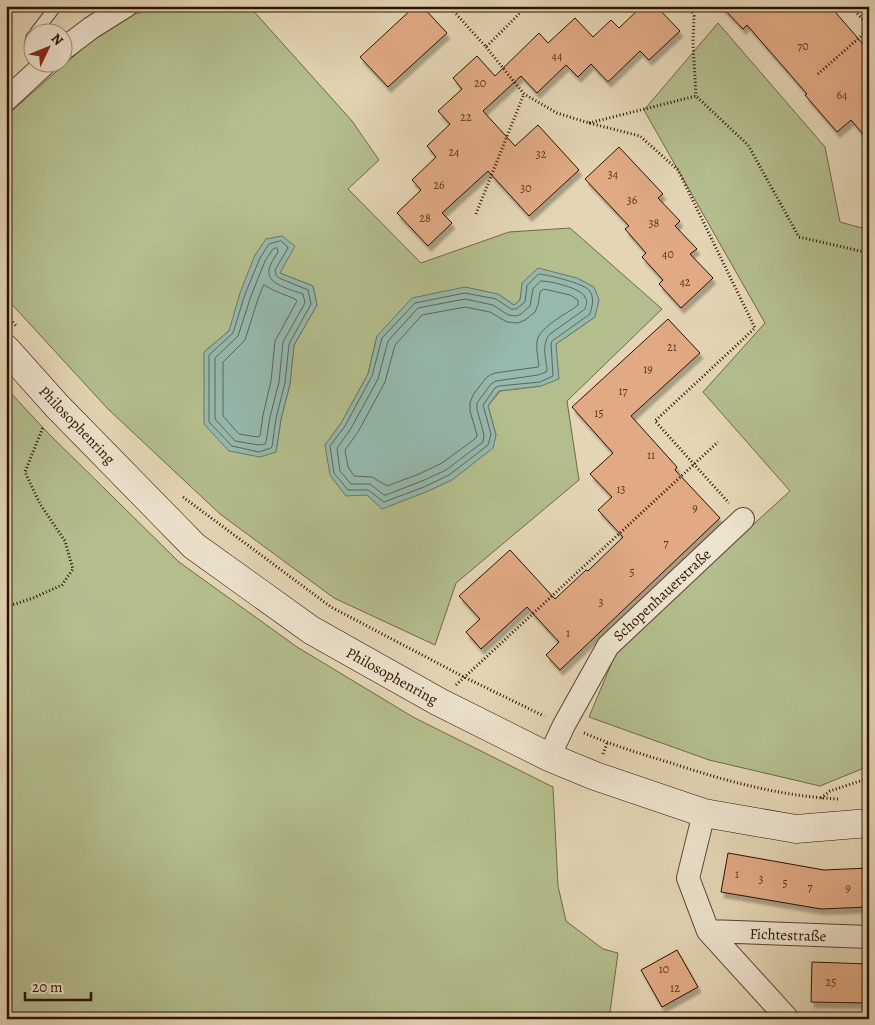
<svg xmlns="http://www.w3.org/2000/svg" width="875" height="1025" font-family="Alegreya,serif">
	<defs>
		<filter id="shadow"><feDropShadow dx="3" dy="5.5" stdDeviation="1" flood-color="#0004"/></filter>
	</defs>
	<rect width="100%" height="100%" fill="#e4d6b5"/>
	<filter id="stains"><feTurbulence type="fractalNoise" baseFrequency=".004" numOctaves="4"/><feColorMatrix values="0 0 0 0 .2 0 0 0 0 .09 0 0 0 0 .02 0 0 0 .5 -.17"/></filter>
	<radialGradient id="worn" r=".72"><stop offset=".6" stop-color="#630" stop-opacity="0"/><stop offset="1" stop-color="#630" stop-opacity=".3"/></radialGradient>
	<path fill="#b4be8d" stroke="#706846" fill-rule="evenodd" d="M162 6H249L352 121 379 160 348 189 421 263 509 232 570 228 662 309 567 401 579 480 456 583 435 645 334 598 220 514 108 409 6 298V116L115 20ZM279 273 313 286 317 305 294 345 290 384 281 419 276 452 204 352 229 331ZM523 283 595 317 556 344 541 386 500 391 488 406 496 435 382 508 367 495 325 445 341 424 368 374 377 336 498 294 514 305 520 300Z
		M718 23 825 147 840 222 869 230V766L820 786 709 760 589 717 618 648 790 491 703 392 765 323 644 110Z
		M6 388 48 433 179 562 297 647 413 717 553 787 558 886 566 921 603 949 618 953 609 1019H6Z"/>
	<path fill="#95b9ad" stroke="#6b7668" d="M282 236 295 246 280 273 313 286 317 305 294 345 290 384 281 419 276 452 260 457 229 451 204 424V352L229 331 240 293 255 255 266 239Z
		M538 268 577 278 594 287 599 300 595 317 556 344 559 379 541 386 499 391 488 406 496 435 493 448 452 480 426 492 382 509 367 495 346 496 330 475 325 445 341 423 368 374 377 336 412 298 465 287 498 294 514 305 520 300 522 283Z"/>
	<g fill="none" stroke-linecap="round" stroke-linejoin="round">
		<path stroke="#606556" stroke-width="1" d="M281 241 287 246 288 248 275 270 276 275 279 278 308 290 311 304 289 344 285 383 276 418 272 447 271 448 259 452 232 446 209 422V355L233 333 245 294 260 258 269 244Z
			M277 248 278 252C275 257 270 263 269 270 266 284 292 290 303 294L305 303 283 342 279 382 270 417 266 442 265 444 259 445 235 441 215 419V358L238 336 251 296 265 261 273 249Z
			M539 274C549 275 582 283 589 290 595 297 592 307 590 314L552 341 551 344 553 376 540 382 499 386 495 388 483 405 491 434 488 445 449 475 424 487 384 502 368 490H348L334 473 330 446 345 426 372 376 382 338 415 303 465 293 496 299 511 309H516L525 302 527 286Z
			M541 281C551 281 581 288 585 297 588 302 586 305 585 309L550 334C541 344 546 358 547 370L546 372 538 375 496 381 491 384 477 403V409L484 435 483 442 446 470 422 481 386 495H384L370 484H351L340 471 337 448 350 430 378 379 388 341 418 308 465 299 493 305 508 315 517 316 521 314 530 306 533 289Z
			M264 285 273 290 295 299 297 301 275 341 271 381 263 415 260 436 257 437 239 434 223 416V362L245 340 258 299Z
			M544 289 570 295 578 300V305C567 314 540 326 537 341 536 349 538 358 539 365L538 367 495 373 490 375 485 379 473 395 470 403V411L477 435 476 438 442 463 419 474 387 486 372 477 354 476 348 467 345 450 358 432 385 382 395 345 422 315 465 307 490 312 507 322 518 323 525 320 535 312 538 305 540 292Z"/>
	</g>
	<path fill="#e1aa85" stroke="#2b1100" filter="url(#shadow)" d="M415 6H422L447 33 388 87 360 57Z
		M642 6H656L680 31 649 60 640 51 608 82 591 64 578 77 566 65 537 93 521 76 483 111 515 146 538 125 579 170 529 216 488 171 442 213 452 223 428 246 397 213 421 190 412 180 436 157 427 146 450 124 438 111 462 89 453 78 477 56 495 76 539 33 548 43 575 18 593 37 611 20 619 28Z
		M721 6H830L869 51V141L851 120 837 132 805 95 807 94 747 25 743 29Z
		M619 147 663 194 658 198 680 221 675 226 697 249 690 254 713 278 681 308 659 284 663 280 642 257 646 253 625 229 629 226 585 179Z
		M668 319 700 353 631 416 677 467 675 470 720 518 560 670 546 655 559 642 527 607 481 649 466 632 480 619 459 596 510 550 555 599 586 570 588 571 623 537 598 510 612 497 590 474 613 453 572 407Z
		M728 853 824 870 869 868V907L821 909 721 892Z
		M677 950 698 987 662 1007 641 970Z
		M812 962 869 964V1003L811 1002Z"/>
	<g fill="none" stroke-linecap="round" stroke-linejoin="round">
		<defs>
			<path id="lane" d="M36 32 56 6
				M32 37 31 41 32 45"/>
			<path id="street" d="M62 50 91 28 126 6
				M6 100 47 62
				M549 757 564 725 608 646 743 519
				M704 813 688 878 708 931 788 1019
				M708 931 869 937"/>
			<path id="secondary" d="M6 349 57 406 194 546 311 630 439 702 549 757 595 776 704 813 796 829 869 823"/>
		</defs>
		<use href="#lane" stroke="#59422d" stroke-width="13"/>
		<use href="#street" stroke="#59422d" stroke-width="24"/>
		<use href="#secondary" stroke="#2b1100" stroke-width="29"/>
		<path stroke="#2b1100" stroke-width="3" stroke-dasharray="1 2.5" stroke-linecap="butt" d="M449 6 486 47 527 6H531
			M689 6 694 16 693 43 696 96
			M850 6 869 26
			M486 47 524 94 557 113 589 123 640 136 678 170 755 328 655 421 729 503
			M818 74 869 29
			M589 123 696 96 748 145 799 237 869 253
			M476 214 524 94
			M6 314 16 326
			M183 497 331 607 464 677 544 716
			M6 612 12 605 33 598 62 585 73 569 65 541 40 504 25 472 43 427
			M456 685 718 442
			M584 733C612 745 641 754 671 763 726 781 779 796 838 799
			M603 754 607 743
			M821 798 830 791 869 778"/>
		<use href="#lane" stroke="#ede4cf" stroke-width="11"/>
		<use href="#street" stroke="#ede4cf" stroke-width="22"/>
		<use href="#secondary" stroke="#ede4cf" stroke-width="28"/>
	</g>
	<g text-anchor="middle" stroke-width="4" stroke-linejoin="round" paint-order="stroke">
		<g font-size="12" fill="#583721">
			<text x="803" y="50">70</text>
			<text x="557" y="60">44</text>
			<text x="480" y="87">20</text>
			<text x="842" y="99">64</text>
			<text x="466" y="121">22</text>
			<text x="454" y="156">24</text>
			<text x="541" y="158">32</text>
			<text x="613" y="178">34</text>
			<text x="439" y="189">26</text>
			<text x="526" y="192">30</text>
			<text x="632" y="204">36</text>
			<text x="425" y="222">28</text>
			<text x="654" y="227">38</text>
			<text x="668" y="258">40</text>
			<text x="685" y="286">42</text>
			<text x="672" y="351">21</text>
			<text x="648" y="373">19</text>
			<text x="623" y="395">17</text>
			<text x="599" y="417">15</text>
			<text x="651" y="459">11</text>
			<text x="621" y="493">13</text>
			<text x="695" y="512">9</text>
			<text x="666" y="547">7</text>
			<text x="632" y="576">5</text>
			<text x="601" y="606">3</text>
			<text x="568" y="637">1</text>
			<text x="737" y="878">1</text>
			<text x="761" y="883">3</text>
			<text x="785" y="887">5</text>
			<text x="810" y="891">7</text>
			<text x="848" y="892">9</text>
			<text x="664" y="973">10</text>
			<text x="831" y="986">25</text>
			<text x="675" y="992">12</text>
		</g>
		<g font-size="15" fill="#2b1100" stroke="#ede4cf">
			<text transform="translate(77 425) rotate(46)" y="5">Philosophenring</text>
			<text transform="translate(662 595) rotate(-43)" y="5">Schopenhauerstraße</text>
			<text transform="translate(392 676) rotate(29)" y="5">Philosophenring</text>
			<text transform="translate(788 935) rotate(2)" y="5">Fichtestraße</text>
		</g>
	</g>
	<rect width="875" height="1025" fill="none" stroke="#e4d6b5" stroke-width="25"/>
	<rect x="8" y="8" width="860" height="1010" fill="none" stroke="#2b1100" stroke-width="2.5"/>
	<rect x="12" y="12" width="850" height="1000" fill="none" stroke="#2b1100"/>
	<g transform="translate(48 48) rotate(47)"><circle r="24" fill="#ede4cf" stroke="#9f907c"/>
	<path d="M0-4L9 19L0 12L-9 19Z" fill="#8f2418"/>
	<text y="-8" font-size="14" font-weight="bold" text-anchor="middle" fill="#2b1100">N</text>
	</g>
	<path d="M25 992v8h66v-8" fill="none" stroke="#2b1100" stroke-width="2.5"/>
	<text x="32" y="992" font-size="15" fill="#2b1100" stroke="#ede4cf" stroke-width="4" paint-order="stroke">20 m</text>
	<rect width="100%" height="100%" filter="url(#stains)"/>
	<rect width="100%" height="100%" fill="url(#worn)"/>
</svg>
